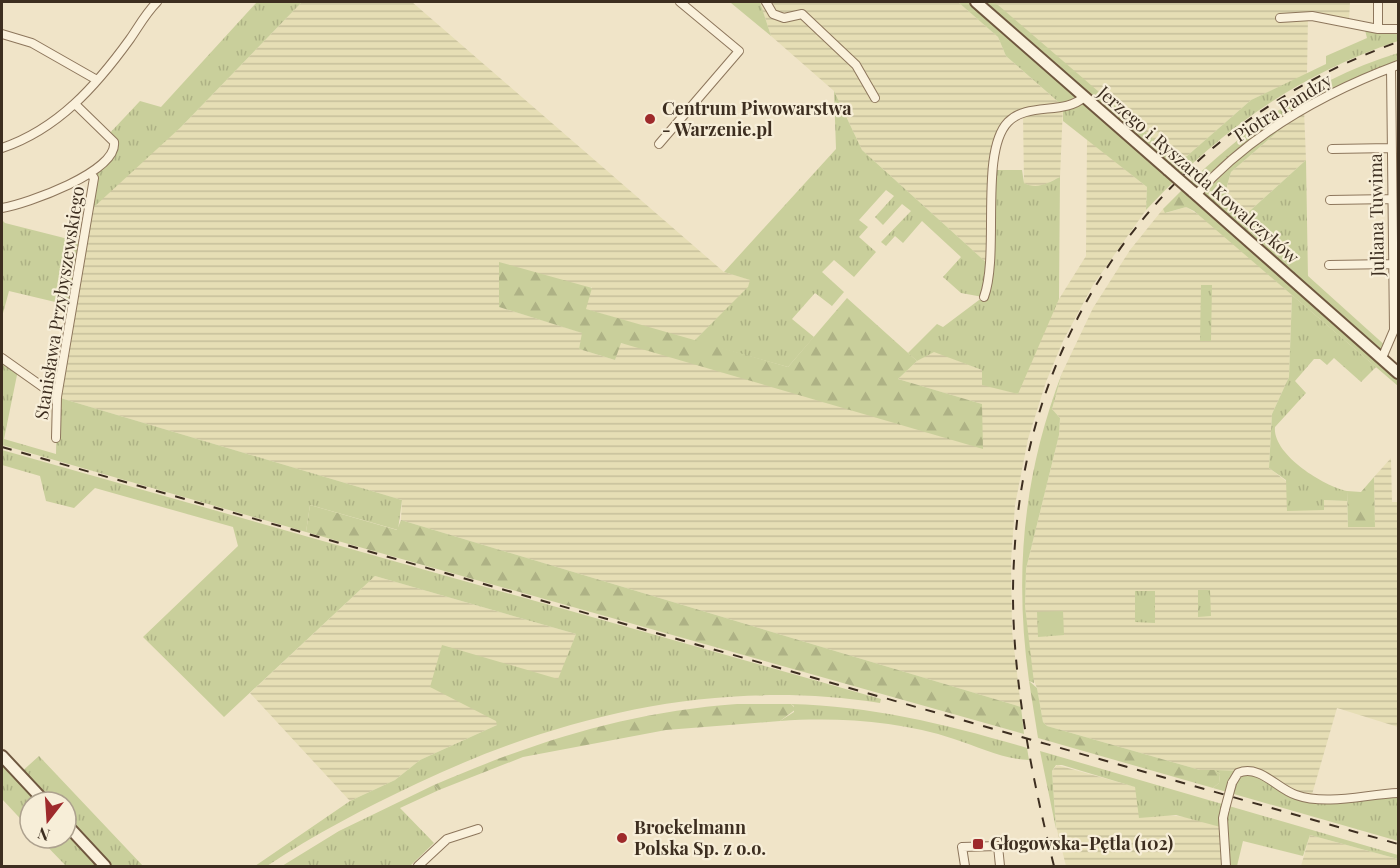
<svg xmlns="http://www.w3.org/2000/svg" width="1400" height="868" font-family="'Playfair Display',serif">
	<defs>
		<pattern id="farmland-rules" width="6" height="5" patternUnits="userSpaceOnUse" patternTransform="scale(1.5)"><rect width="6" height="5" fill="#e6deb5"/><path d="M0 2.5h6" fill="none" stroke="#c6bf9b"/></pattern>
		<pattern id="grass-tufts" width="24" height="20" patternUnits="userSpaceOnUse" patternTransform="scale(1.5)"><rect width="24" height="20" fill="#c9cf9b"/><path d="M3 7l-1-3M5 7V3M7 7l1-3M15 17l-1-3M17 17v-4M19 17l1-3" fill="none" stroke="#aeb285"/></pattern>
		<pattern id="forest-firs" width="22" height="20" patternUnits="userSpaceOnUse" patternTransform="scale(1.5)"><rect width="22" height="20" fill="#c9cf9b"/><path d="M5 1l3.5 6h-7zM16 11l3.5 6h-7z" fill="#aeb285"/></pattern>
	</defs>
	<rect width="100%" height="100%" fill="#f0e4c8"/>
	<path fill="url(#farmland-rules)" fill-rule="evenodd" d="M302 2H412L724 272 751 280 748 288 694 341 585 309 592 287 499 307 583 333 579 349 615 360 620 343 982 404 898 379 917 361 934 351 982 370 1039 340 1059 299 1086 256 1087 139 1147 187 1146 210 1093 285 1063 341 1046 382 1028 439 1015 505 1011 561 1012 631 1021 707 401 520 402 500 57 397 90 203 181 127Z
		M760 2H958L998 37 1006 56 1063 106 1060 177 1042 186H1030L1024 183 1023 114 1009 120 994 151 990 266 862 150 834 91 771 36Z
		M992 2H1350L1349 20 1308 16 1307 74 1251 100 1187 156 1178 160Z
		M1304 109 1306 160 1242 218 1227 203 1226 189 1231 172Z
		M1186 207 1204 218 1292 295 1289 377 1272 414 1269 468 1324 510V500L1347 501 1348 527H1375L1374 477 1391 458 1392 502H1398V727L1337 708 1311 798 1244 771 1200 770 1047 726 1043 722 1037 688 1031 674 1025 606 1026 569 1059 435 1060 418 1052 409 1062 373 1093 308 1130 250 1163 209 1166 213ZM1211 285 1210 341H1201V286Z
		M375 576 576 634 559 679 497 721V725L420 760 395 780 350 801 250 693Z
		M1057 765 1136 787 1168 815 1194 818 1224 828 1226 866H1066L1056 826 1052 771Z
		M1310 835 1398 859V866H1301Z"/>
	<path fill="url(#grass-tufts)" d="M257 2H302L181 127 95 206 90 203V173L115 148 108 135 140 101 161 107Z
		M732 2H760L771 36 731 3Z
		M958 2H992L998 5 1178 160 1187 156 1251 100 1326 64V56L1367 38 1364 26 1398 29V41C1295 76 1220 130 1146 210L1147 187 1063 121V106L1006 56 998 37Z
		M1398 53V65L1304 109 1231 172 1226 189 1227 203 1219 198 1210 207 1186 186C1247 127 1316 78 1398 53Z
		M834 91 862 150 989 265 993 170H1022L1024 183C1037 190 1048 183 1060 177L1059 299 1018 394 982 385V370L934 352 917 361 908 353 937 324 943 327 983 297 961 293 943 277 961 257 922 221 903 243 895 236 886 246 881 242 911 211 902 204 883 225 875 217 894 196 886 190 859 220 868 227 859 237 876 252 854 277 834 260 822 272 844 292 832 306 815 293 792 319 814 337 788 367 694 341 748 287 750 280 724 272 836 149Z
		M1306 160 1308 279 1242 218Z
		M2 220 5 223 84 243 72 306 9 291 2 317Z
		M1201 285H1212L1211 341H1200Z
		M1292 295 1376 367 1361 382 1334 358 1327 365 1320 359H1314L1295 381 1306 393 1275 427C1272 454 1323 486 1347 491V501L1324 500V510L1287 511 1286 480 1269 468 1272 414 1289 377Z
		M2 358 18 370 4 439 56 454 57 397 402 500 398 530 310 505 306 532 2 445Z
		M1062 373 1052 409 1060 418 1059 435 1026 569 1025 606 1034 683 1029 681C1014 573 1023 476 1062 373Z
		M2 450 881 699 880 703C719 678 564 714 418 783 365 808 315 834 267 866H255L350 801 395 780 420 760 497 725 496 721 430 687 442 645 558 679 576 634 375 576 224 717 143 637 238 546 233 527 95 488 74 508 46 501 40 476 2 465Z
		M1198 590H1210L1211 616 1198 617Z
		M1135 591H1155V623L1135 622Z
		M1063 611 1064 635 1038 637 1037 612Z
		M791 704C873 706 949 725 1027 748L1029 760C1002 759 979 747 954 739 900 721 837 717 780 721L794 712V706Z
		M1040 751 1398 855V859L1310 835 1303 856 1243 841 1237 866H1226L1224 828 1176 815 1139 818 1135 787 1062 765H1056L1052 771 1056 829Z
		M2 756 19 774 39 756 143 866H66L39 838H66V802H30V829L2 799Z
		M1215 770 1244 771 1305 797 1398 793V841L1213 788 1219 783 1220 774Z
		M434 785 439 790 400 808 434 843 410 866H282L339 831Z"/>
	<path fill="url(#forest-firs)" d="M1186 186 1382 358 1398 379V386L1194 211 1186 207 1165 213 1163 209Z
		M1215 197 1227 203 1388 348 1384 354 1211 202Z
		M499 262 592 288 586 309 788 367 847 298 917 361 898 379 982 404 983 449 621 343 615 360 579 349 582 333 499 307Z
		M1374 477 1375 527H1348L1347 491 1361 492Z
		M310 505 397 530 401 520 1021 707 1024 734 306 532Z
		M1029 681 1037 688 1043 722 1047 726 1200 770H1215L1220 774 1219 783 1213 788 1038 738Z
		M737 704H791L796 709 780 721 666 730 523 757 439 790 434 785C534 742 627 712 737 704Z"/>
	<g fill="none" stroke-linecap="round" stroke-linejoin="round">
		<defs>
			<path id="street" d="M766 2 773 14 784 18 802 14 856 65 875 98
				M1378 2V29
				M1280 18 1312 16 1378 29H1398
				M2 34 32 43 97 80
				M659 144 739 51 680 2
				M2 148C58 129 96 86 130 39 139 26 146 13 157 2
				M1332 149 1391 148
				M1196 195C1250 134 1323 93 1398 65
				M1330 200 1391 199
				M2 208C26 204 118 172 114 142L75 104
				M1329 265 1392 264
				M984 297C1000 253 979 152 1008 122 1027 102 1065 115 1084 97
				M2 358 57 397
				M1382 358 1394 330 1391 68
				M56 438 57 397 94 178 90 173
				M1232 783 1238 773C1260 764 1277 789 1296 795 1327 806 1367 794 1398 793
				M1225 809 1223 818 1226 866
				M418 866 447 839 478 829
				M965 866 962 847 998 846 1000 866"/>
			<path id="secondary" d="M976 2 1168 170
				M1192 191 1398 373
				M2 756 45 802
				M66 824 105 866"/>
		</defs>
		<use href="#street" stroke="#8d765c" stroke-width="10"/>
		<use href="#secondary" stroke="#6f573f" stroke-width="14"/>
		<use href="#street" stroke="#faf1dc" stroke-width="8"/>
		<use href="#secondary" stroke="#faf1dc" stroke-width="10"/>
		<path stroke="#3d2e20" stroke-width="2" stroke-dasharray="10 10" stroke-linecap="butt" d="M2 447 1398 844
			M1054 866C1030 770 1008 660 1014 560 1025 320 1173 122 1398 42"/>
		<defs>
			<path id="street-bridge" d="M1225 809 1232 783"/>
			<path id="secondary-bridge" d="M1168 170 1192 191"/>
		</defs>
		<use href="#street-bridge" stroke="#8d765c" stroke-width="10" stroke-linecap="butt"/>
		<use href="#secondary-bridge" stroke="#6f573f" stroke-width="14" stroke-linecap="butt"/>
		<use href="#street-bridge" stroke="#faf1dc" stroke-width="8"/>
		<use href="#secondary-bridge" stroke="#faf1dc" stroke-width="10"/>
	</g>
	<g fill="#9e2a2b" stroke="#f7eed8" stroke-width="2">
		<circle cx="650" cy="119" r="6"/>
		<circle cx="622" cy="838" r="6"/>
		<rect x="972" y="838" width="12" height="12" rx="3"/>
	</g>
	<g text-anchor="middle" stroke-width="4.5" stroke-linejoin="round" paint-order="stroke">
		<g font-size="18" fill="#3d2e20" stroke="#f7eed8">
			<text transform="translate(1283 108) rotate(-32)" y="6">Piotra Pandzy</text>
			<text transform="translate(1198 175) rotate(41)" y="6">Jerzego i Ryszarda Kowalczyków</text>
			<text transform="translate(1377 215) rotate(-91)" y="6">Juliana Tuwima</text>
			<text transform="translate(60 303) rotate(-81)" y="6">Stanisława Przybyszewskiego</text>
		</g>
		<g font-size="18" font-weight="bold" fill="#3d2e20" stroke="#f7eed8" text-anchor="start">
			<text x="662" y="115">Centrum Piwowarstwa<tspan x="662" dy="21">- Warzenie.pl</tspan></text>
			<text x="634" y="834">Broekelmann<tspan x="634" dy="21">Polska Sp. z o.o.</tspan></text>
			<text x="990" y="850">Głogowska-Pętla (102)</text>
		</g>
	</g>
	<rect width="1400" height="868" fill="none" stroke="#3d2e20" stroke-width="6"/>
	<g transform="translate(48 820) rotate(197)"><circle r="28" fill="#f7eed8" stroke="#ada18e" stroke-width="1.5"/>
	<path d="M0-4.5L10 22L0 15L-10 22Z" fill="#9e2a2b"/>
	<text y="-9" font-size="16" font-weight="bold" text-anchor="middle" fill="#3d2e20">N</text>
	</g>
</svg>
